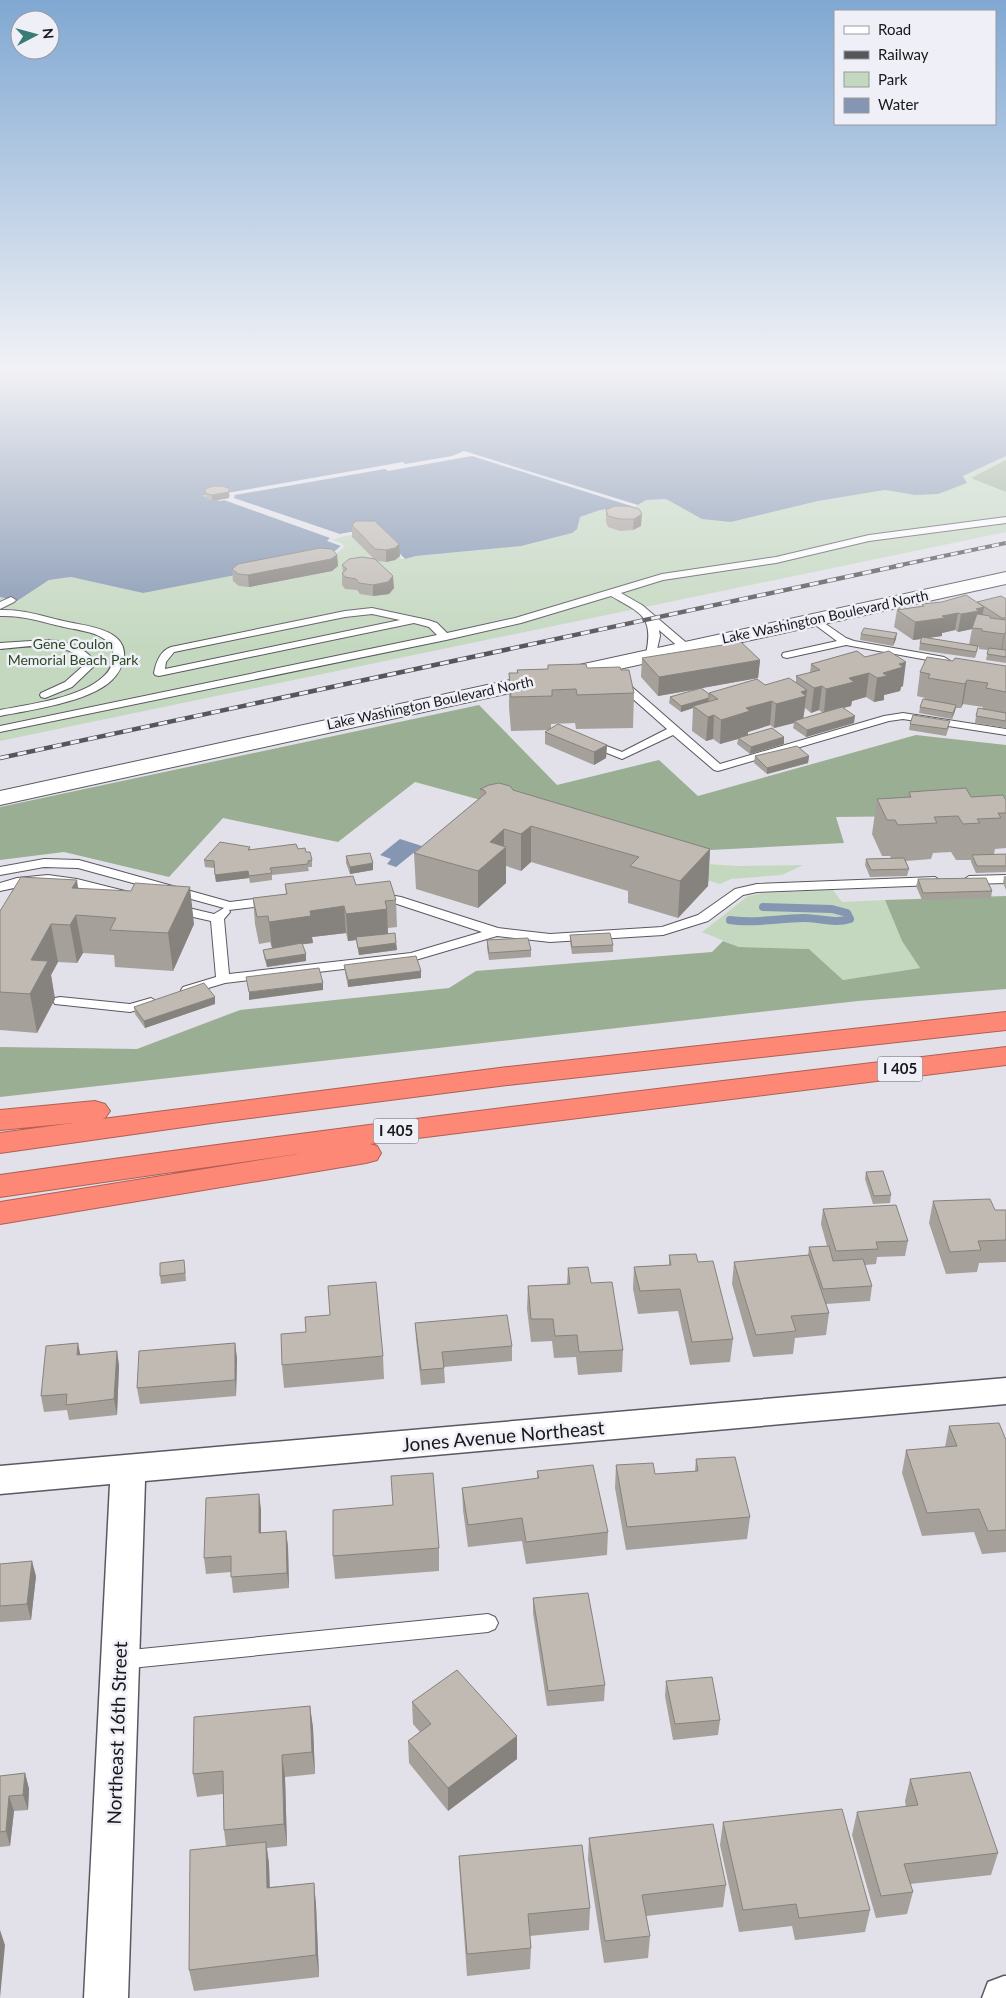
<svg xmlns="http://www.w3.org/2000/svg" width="1006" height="1998" font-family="Lato,sans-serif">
	<rect width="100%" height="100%" fill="#e2e1ea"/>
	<path fill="#c4d8bf" d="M1006 456V532L0 741V597L17 601 49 580 71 577 143 593 327 541 340 534 374 528 405 559 416 556 503 547 578 525 580 517 600 510 638 505 646 500 666 499 682 508 731 522 818 501 885 490 915 495 967 482 963 476Z
		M640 860 739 866 803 865 782 875 731 879 720 884Z
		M833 890 842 902 885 900 902 941 920 968 843 980 809 949 739 947 702 932 748 896 763 893Z"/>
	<path fill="#99ae93" d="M1006 460V492L971 478Z
		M479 705 557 785 659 760 698 796 916 735 1006 745V815L836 817 844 843 672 852 415 782 338 842 223 818 169 877 64 852 0 860V807Z
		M1006 896V989L858 1001 0 1097V1047L137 1049 240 1010 449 988 476 971 712 952 723 941 739 947 809 949 843 980 920 968 902 941 885 900Z"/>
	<path fill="#8496b1" d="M0 368H1006V456L963 476 967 483 938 494 915 495 885 490 818 501 731 522 702 519 666 499 646 500 638 505 600 510 580 517 577 529 572 533 521 546 416 556 405 559 374 528 340 534 328 540 341 546 328 557 143 593 71 577 49 580 17 601 0 597Z
		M400 839 422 846 396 867 387 864 391 859 380 855Z"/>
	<path fill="#e2e1ea" d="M464 451 638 505 634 507 472 456 388 471 385 469 235 495 234 498 340 534 374 528 405 559H401L373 531 341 537 333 540 343 544 344 547 332 557H328L341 546 327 541 330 538 224 500 220 501 203 496 216 491 227 493 403 462 405 464 452 456Z"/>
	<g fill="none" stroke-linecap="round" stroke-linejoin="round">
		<path stroke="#8496b1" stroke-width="8" d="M730 920C755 924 779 918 804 918 820 918 834 924 850 919L847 913 832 909 763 907"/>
		<defs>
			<path id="lane" d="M1006 517V523L869 541 776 563 663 580 621 593 642 605 689 645 690 647 689 649H681L659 630 660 636 656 654 655 656H647L646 654C654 616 641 613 611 596L521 623 446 640 0 732V726L437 635 429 627 414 623 159 676 155 675 154 673C156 662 160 651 171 647L345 611 372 608 428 620 437 623 447 633 515 618 662 574 776 557 869 535ZM372 614 400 620 165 669 166 662 174 652 345 617Z
				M11 597 16 600 14 602 0 609V602Z
				M0 610C24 609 45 617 68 622 86 626 127 629 124 657 122 667 119 673 112 680 90 702 30 710 0 716V710C30 704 83 698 105 675 110 670 112 666 113 659 117 633 81 631 64 627 43 622 22 615 0 616Z
				M814 616 846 638 854 641 944 657 949 660 944 663 846 645 787 658 783 657 782 655 783 653 837 641 810 621V617Z
				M47 640C65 641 81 645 93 659V667L72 687 45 698 41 697 40 695 41 693 65 682 83 666V660C60 639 28 647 0 649V643Z
				M620 679 624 680 720 764 884 716 903 713 1006 729V735L903 719 889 721 718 771 714 770 673 735 622 759 587 745 585 743 591 740 622 752 667 729 616 684 615 682Z
				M44 859 79 860 230 902 270 897 275 898 276 901 275 904 270 905 229 910 230 912 224 919 229 974 411 953 482 932 394 903 373 900 372 897 378 893 401 897 498 928 550 934 662 927 698 915 735 889 757 884 935 877 941 881 935 885 757 892 743 895 708 921 663 935 550 942 497 936 412 961 225 983 188 994 183 993 181 990 183 987 216 977 211 921 171 912 170 909 176 905 214 914 224 908 78 868 44 867 0 875V867Z
				M48 875 77 879 129 892 130 895 124 899C73 886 54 878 0 891V883L17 878Z
				M1006 875V883L969 884 963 880 969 876Z
				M60 997 130 1004 151 998 158 1002 156 1005 130 1012 55 1004 53 1001 55 998Z
				M488 1614 495 1617 498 1623 495 1629 488 1632 121 1669 114 1666 111 1660 114 1654 121 1651Z"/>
			<path id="street" d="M1006 1378V1404L145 1481 128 1998H84L110 1484 0 1494V1466Z
				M1004 1976H1006V1998H982L988 1982Z"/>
			<path id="secondary" d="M1006 572V584L0 805V791Z"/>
			<path id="highway" d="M1006 1012V1030L507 1085 219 1122 0 1153V1133L73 1123 0 1130V1110L95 1101 105 1104 110 1111 105 1118 102 1119 507 1067Z
				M1006 1047V1065L370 1144 377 1146 381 1153 377 1160 366 1163 0 1224V1202L304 1153 0 1197V1175C335 1127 670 1087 1006 1047Z"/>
		</defs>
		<use href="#lane" stroke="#5a5961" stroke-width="2"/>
		<use href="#street" stroke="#5a5961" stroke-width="3"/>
		<use href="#secondary" stroke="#5a5961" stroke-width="2"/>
		<use href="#highway" stroke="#ad6056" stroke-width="2"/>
		<use href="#lane" fill="#fff" fill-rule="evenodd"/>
		<use href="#street" fill="#fff" fill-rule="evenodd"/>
		<use href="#secondary" fill="#fff" fill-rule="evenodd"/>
		<use href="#highway" fill="#fd8876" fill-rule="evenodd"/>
		<defs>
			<path id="rail-far1" d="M896 566 1006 543"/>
			<path id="rail" d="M0 758 902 565"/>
		</defs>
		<use href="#rail-far1" stroke="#56555a" stroke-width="4"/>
		<use href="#rail" stroke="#56555a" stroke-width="4.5"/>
		<use href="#rail-far1" stroke="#efeff7" stroke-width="2.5" stroke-dasharray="7" stroke-linecap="butt"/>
		<use href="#rail" stroke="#efeff7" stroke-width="3" stroke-dasharray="9" stroke-linecap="butt"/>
	</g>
	<path fill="#a5a09a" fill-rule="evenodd" d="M205 493 230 494 229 498 212 501 206 498Z
		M628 506 641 526 633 530 620 531 608 527 606 522V510Z
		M352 525 400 556 395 560 386 562 378 561 394 588 389 594 373 596 360 594 357 590 345 589 342 585V573L343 572 342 565 373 558 352 537Z
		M337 555 338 566 332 571 249 587 239 586 233 581 232 569Z
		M1006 599V663L986 660 988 650 979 649V647H978L977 652 975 658 919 650 920 643 922 639 913 640 894 627 897 610 922 606V604L977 602ZM972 629 969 645 928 638 942 636V633L955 630 958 632Z
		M861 634 896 639 893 646 860 640Z
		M857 651 903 686 901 687 900 691 884 695V700L874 702 866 697 852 701 851 706 843 708 854 723 806 737 793 728 794 723 774 728 770 725 748 732V735L784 737V744L750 754 737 744 738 739 720 744 713 739 706 741 692 731 693 708 681 712 669 703 670 697 699 689 658 696 641 677 642 658 760 660 758 678 701 688 709 694V693L765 685 796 683V676L810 673 811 664ZM805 708 811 713 819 710 823 713 803 719Z
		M953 661 1006 666V728L975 723 976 716 982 709 983 707 963 704 961 708H956L952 719 919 713 920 707 925 698 917 696 920 672Z
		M587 668 621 670 634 693 633 728 576 729 575 723 551 724V728L607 745 606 758 594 765 545 744V732L548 730 511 731 509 707V673H517V670Z
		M910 724 949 727 946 736 909 730Z
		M755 756H809L808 763 767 774 754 763Z
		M480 789 513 790 710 849 708 886 678 918 628 903V891L531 862 521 871 506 866V883L478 908 416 889 414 853 480 798Z
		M909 792 1006 800V848L995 849 994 854H1006V872L976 873 971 862V860H956L951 852 933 853 931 859 906 861 909 869 907 876 870 877 865 865 866 859 891 858 890 856H882L872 834 877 799 908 797Z
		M250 847V850L298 849 306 852 312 860V867H308L309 871 272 875V880L250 883 249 878 216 882 214 868 205 867 204 860Z
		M346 856 373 870 350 874 346 863Z
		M1004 876H1006V890L1003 883Z
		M918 879 992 891 991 898 922 900 916 886Z
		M285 884 356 885 396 900 397 927 388 928V934L396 943 397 950 359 955 356 940 348 941 346 933 312 937 313 943 302 944 306 961 267 967 264 957 263 950 272 948 270 942 259 944 255 924 253 898 286 894Z
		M78 888 194 924 173 971 115 967 114 955 83 953 77 963 58 962 51 975 55 999 37 1033 0 1030V911Z
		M570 935 613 945V952L572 954 570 942Z
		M487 940 531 950V957L489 960 487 948Z
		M344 965 421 978 348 987 345 972Z
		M215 1004 145 1028 135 1014 134 1007Z
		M866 1172 891 1195 890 1203 873 1204 865 1179Z
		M933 1201 995 1210H1006V1262L979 1263 977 1272 946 1274 929 1223Z
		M823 1209 908 1241 905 1256 877 1257 876 1264 865 1265 872 1286 870 1301 826 1304 829 1313 826 1335 795 1338 793 1354 753 1357 732 1284 734 1262 808 1255 809 1247 827 1246 821 1224Z
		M669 1255 698 1262 733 1339 730 1362 690 1365 678 1311 638 1314 633 1289 634 1267 669 1265Z
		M185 1268 186 1281 161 1284 160 1276Z
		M568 1268 591 1283 623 1350 622 1372 578 1375 576 1357 554 1358 552 1341 531 1342 527 1309 528 1286 567 1284Z
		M415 1323 512 1346V1361L444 1367 445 1383 421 1385 416 1339Z
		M235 1343 237 1359 236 1396 140 1404 137 1388Z
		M117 1351 119 1366 117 1415 69 1420 67 1410 44 1412 41 1396 80 1355Z
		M383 1356 384 1379 284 1388 282 1365Z
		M949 1426 1006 1440V1552L982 1554 974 1532 922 1536 902 1473 906 1450 945 1447Z
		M696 1459 750 1517 747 1539 626 1550 615 1488 616 1465 655 1474 695 1471Z
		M537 1471 608 1532 607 1555 526 1564 522 1541 468 1547 463 1510 462 1488 537 1479Z
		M393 1505 439 1548V1571L335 1579 333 1556Z
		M261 1509V1533L286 1531 288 1547 289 1588 233 1593 231 1572 206 1574 204 1558Z
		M0 1564 36 1576 31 1620 0 1622Z
		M533 1598 605 1685 604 1701 547 1706 533 1613Z
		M666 1681 720 1720 718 1735 673 1740 665 1696Z
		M412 1702 517 1759 448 1811 409 1763 408 1741 420 1732 413 1724Z
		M310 1706 313 1728 315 1774 285 1777 287 1846 267 1848 269 1864 270 1887 314 1883 316 1905 319 1977 194 1991 189 1970 226 1846 224 1830 223 1794 197 1797 193 1774Z
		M25 1773 29 1789 28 1810 14 1811 10 1846 0 1847V1776Z
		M910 1779 998 1853 991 1875 910 1884 913 1892 907 1914 876 1918 852 1835 857 1812 906 1807 905 1801Z
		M723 1822 870 1910 865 1932 795 1940 792 1926 739 1932 720 1845Z
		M589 1838 726 1885 723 1907 646 1916 650 1936 648 1958 604 1963 588 1860Z
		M459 1856 590 1908 589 1930 530 1936 531 1948 530 1969 467 1976 460 1878Z"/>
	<path fill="#86827d" d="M229 488V498L212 501V495Z
		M642 514 641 526 633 530 634 519Z
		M399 544 400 556 395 560 386 562V550Z
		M337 555 338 566 332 571 249 587 248 575Z
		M393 576 394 588 389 594 373 596V585Z
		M984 607 981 624 972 628V629L958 632 961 614 976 609Z
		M958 613 955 630 942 633V636L913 640 915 622Z
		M1005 632 1002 650 1001 652 1004 634Z
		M897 633 896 639 893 646 894 639Z
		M760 660 758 678 658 696 659 677Z
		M906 662 903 686 901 687 900 691 884 695V700L874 702 877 678 883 673 899 664Z
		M869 673 866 697 852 701 851 706 824 713 826 689 849 678Z
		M967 680 963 704 961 708 965 684Z
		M822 686 819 710 811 713 814 688Z
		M807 690 803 720 794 721V723L774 728 776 704 801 692Z
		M709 698 708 704 693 706V708L681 712V706Z
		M772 701 770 725 748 732V736L720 744 721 720 746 708Z
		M956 705 955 711 952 719 953 713Z
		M714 715 713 739 706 741 708 717Z
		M855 716 854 723 806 737 807 730Z
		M784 737V744L750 754 751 747Z
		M607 745 606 758 594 765V752Z
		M809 756 808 763 767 774V768Z
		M531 826V862L521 871V834Z
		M504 829V848L506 847V883L478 908V871L490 842Z
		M710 849 708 886 678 918 680 881Z
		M373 863V870L350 874V867Z
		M248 871 249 878 216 882 215 875Z
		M77 880 82 916 72 888Z
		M190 887 194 924 173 971 168 933Z
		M344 906 346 933 312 937 313 943 272 948 269 922 310 911Z
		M387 909 388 936 348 941 346 914Z
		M76 915 83 953 77 963 70 925Z
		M51 924 58 962 51 975 55 999 37 1033 30 994 31 960Z
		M396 943 397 950 359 955 358 948Z
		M306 954V961L267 967 266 960Z
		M421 971V978L348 987V980Z
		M323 983V990L249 1000V992Z
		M215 997V1004L145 1028 144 1021Z
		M78 1343 81 1358 77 1355Z
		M235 1343 237 1359 236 1396 235 1380Z
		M117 1351 119 1366 117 1415 114 1399Z
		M259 1494 261 1509V1549L259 1533Z
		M286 1531 288 1547 289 1588 287 1573Z
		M32 1561 36 1576 31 1620 27 1604Z
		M310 1706 313 1728 315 1774 312 1752Z
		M517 1736V1759L448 1811V1788Z
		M282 1755 285 1777 287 1846 284 1824Z
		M25 1773 29 1789 28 1810 23 1795Z
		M9 1796 14 1811 10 1846 6 1831Z
		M266 1842 269 1864 270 1910 267 1888Z
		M314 1883 316 1905 319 1977 316 1955Z
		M0 1930 5 1945 0 1998Z"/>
	<path fill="#c0bab3" stroke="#86827d" d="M213 486H222L229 488V492L212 495 205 493V489Z
		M614 506H628L639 509 642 514 634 519H620L608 516 606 510Z
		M356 521H375L399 544 395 548 386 550 375 549 352 525Z
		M320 548 332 549 337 555 331 559 248 575 238 574 232 569 238 564Z
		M362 557 375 559 393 576 388 582 373 585 359 583 356 579 345 577 342 573 347 569 342 565 349 559Z
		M966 595 984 607 976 609 979 611 961 614 958 613 942 616 945 618 915 622 897 610 924 606 922 604 942 602Z
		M1001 596 1006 599V618H1002L977 602Z
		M977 614 990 616V618L1006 620V632L1004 634 982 631V629L972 628Z
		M864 628 897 633 894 639 861 634Z
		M922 637 978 646 976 652 920 643Z
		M741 642 760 660 659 677 642 658Z
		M989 648 1006 650V657L987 654Z
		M857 651 865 657 889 651 906 662 899 664 903 667 883 673 887 676 877 678 869 673 849 678 854 682 826 689 822 686 814 688 796 676 820 670 811 664Z
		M927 657 953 661 955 658 1006 666V692L986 688 988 683 967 680 965 684 928 678 930 674 920 672Z
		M586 664 587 668 620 667 621 670H629L634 693 577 695 576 689 552 690V696L511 697 509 673H518L517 670 548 669V665Z
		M789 678 807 690 801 692 806 696 776 704 772 701 746 708 750 711 721 720 714 715 708 717 693 706 718 699 709 693 757 679 765 685Z
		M701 688 709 694V698L681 706 670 697Z
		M923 699 956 705 953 713 920 707Z
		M842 707 855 716 807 730 794 721Z
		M978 708 1006 713V721L976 716Z
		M913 715 950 721 947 729 910 724Z
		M558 724 607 745 594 752 545 732Z
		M772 728 784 737 751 747 738 738Z
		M797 746 809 756 767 768 755 756Z
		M499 783 510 786 513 790 710 849 680 881 630 866 639 857 531 826 521 834 504 829 490 842 506 847 478 871 414 853 486 793 484 790 480 789 489 785Z
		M966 788 971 797 1003 795 1006 800V813H998L1001 818 977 819 980 823 963 824 958 816 934 817 937 823 898 825 895 820H887L877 799 911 797 909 792Z
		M220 842 250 847 248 850 296 844 298 849 305 848 306 852H310L312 860 308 861V864L270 868 272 873 249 876 248 871 215 875 214 861 204 860Z
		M370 853 373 863 350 867 346 856Z
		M1006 854V866H977L972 855Z
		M904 858 909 869 871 870 866 859Z
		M353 876 356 885 390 881 396 900 385 901 387 909 346 914 344 906 310 911 311 916 269 922 268 916 257 917 253 898 287 894 285 884Z
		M21 877 77 880 72 888 131 891 135 883 190 887 168 933 110 930 116 918 76 915 70 925 51 924 31 960 48 961 30 994 0 992V911Z
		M986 878 992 891 923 893 918 879Z
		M395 933 396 943 358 948 356 937Z
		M610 933 613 945 572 947 570 935Z
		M528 938 531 950 489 953 487 940Z
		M302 943 306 954 266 960 263 950Z
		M416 956 421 971 348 980 344 965Z
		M319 968 323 983 249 992 246 977Z
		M204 983 215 997 144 1021 134 1007Z
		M883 1171 891 1195 874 1196 866 1172Z
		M990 1199 995 1210H1006V1240L978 1241 981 1250 950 1252 933 1201Z
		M896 1205 908 1241 876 1242 878 1249 836 1251 823 1209Z
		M829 1246 833 1261 863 1259 872 1286 823 1289 809 1247Z
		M696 1254 698 1262 713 1261 733 1339 692 1342 680 1289 640 1291 634 1267 671 1265 669 1255Z
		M809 1255 829 1313 791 1316 796 1331 756 1335 734 1262Z
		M184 1260 185 1273 160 1276V1263Z
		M588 1267 591 1283 612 1282 623 1350 579 1352 577 1335 555 1336 553 1319H531L528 1286 570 1284 568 1268Z
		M376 1282 383 1356 282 1365 281 1334 306 1332 305 1317 330 1315 328 1286Z
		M507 1315 512 1346 442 1352 444 1368 421 1370 415 1323Z
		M78 1343 77 1355 117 1351 114 1399 66 1405 67 1394 41 1396 46 1346Z
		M235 1343V1380L137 1388 139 1351Z
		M999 1423 1006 1440V1530L988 1531 979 1509 927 1513 906 1450 957 1446 949 1426Z
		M735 1457 750 1517 627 1527 616 1465 653 1463 655 1474 698 1471 696 1459Z
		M593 1465 608 1532 526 1542 522 1518 468 1525 462 1488 539 1478 537 1471Z
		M433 1473 439 1548 333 1556V1510L393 1505 391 1476Z
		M259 1494V1533L286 1531 287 1573 231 1577V1556L204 1558 206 1498Z
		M32 1561 27 1604 0 1606V1564Z
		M588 1593 605 1685 548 1691 533 1598Z
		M457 1670 517 1736 448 1788 408 1741 431 1724 412 1702Z
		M712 1677 720 1720 675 1724 666 1681Z
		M310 1706 312 1752 282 1755 284 1824 224 1830 223 1771 193 1774 194 1717Z
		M970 1772 998 1853 904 1864 913 1892 881 1896 857 1812 918 1805 910 1779Z
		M25 1773 23 1795 9 1796 6 1831 0 1832V1776Z
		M842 1809 870 1910 799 1918 796 1904 743 1910 723 1822Z
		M713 1824 726 1885 642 1895 650 1936 605 1941 589 1838Z
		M266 1842 267 1888 314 1883 316 1955 189 1970 190 1850Z
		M582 1845 590 1908 528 1914 531 1948 467 1954 459 1856Z"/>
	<linearGradient id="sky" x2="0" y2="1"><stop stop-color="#80a8d2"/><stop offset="0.57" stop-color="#f2f2f6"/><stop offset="1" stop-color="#f2f2f6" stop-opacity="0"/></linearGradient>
	<rect width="1006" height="647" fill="url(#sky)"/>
	<g text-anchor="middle" stroke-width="5" stroke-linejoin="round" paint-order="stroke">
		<g font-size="14" fill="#18171a" stroke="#efeff7">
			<text transform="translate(825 617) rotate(-12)" y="5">Lake Washington Boulevard North</text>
			<text transform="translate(430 703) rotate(-12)" y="5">Lake Washington Boulevard North</text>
		</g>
		<g font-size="14" fill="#2a4921" stroke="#efeff7">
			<text x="73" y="649">Gene Coulon<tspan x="73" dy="16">Memorial Beach Park</tspan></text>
		</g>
		<g fill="#efeff7" stroke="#58585c" stroke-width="1">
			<rect x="877.5" y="1056.5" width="45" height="25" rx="4"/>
			<rect x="373.5" y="1118.5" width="45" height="25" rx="4"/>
		</g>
		<g font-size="15" font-weight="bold" fill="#18171a">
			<text x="900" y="1074">I 405</text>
			<text x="396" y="1136">I 405</text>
		</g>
		<g font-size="19" fill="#18171a" stroke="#efeff7">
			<text transform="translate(503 1436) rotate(-5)" y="7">Jones Avenue Northeast</text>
			<text transform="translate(117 1733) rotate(-88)" y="7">Northeast 16th Street</text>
		</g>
	</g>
	<rect x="834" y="10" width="162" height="115" fill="#efeff7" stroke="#99999f"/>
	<rect x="844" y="26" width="25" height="8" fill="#ffffff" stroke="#99999f"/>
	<text x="878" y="35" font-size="15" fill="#18171a">Road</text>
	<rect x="844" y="51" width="25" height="8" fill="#56555a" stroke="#99999f"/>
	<text x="878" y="60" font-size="15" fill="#18171a">Railway</text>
	<rect x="844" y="72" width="25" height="15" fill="#c4d8bf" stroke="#99999f"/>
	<text x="878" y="85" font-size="15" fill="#18171a">Park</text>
	<rect x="844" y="98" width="25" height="15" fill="#8496b1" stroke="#99999f"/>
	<text x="878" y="110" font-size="15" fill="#18171a">Water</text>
	<g transform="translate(35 35) rotate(84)"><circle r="24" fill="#efeff7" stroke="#99999f"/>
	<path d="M0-4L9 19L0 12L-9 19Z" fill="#377d75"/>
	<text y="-8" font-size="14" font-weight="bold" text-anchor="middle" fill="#18171a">N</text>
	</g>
</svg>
